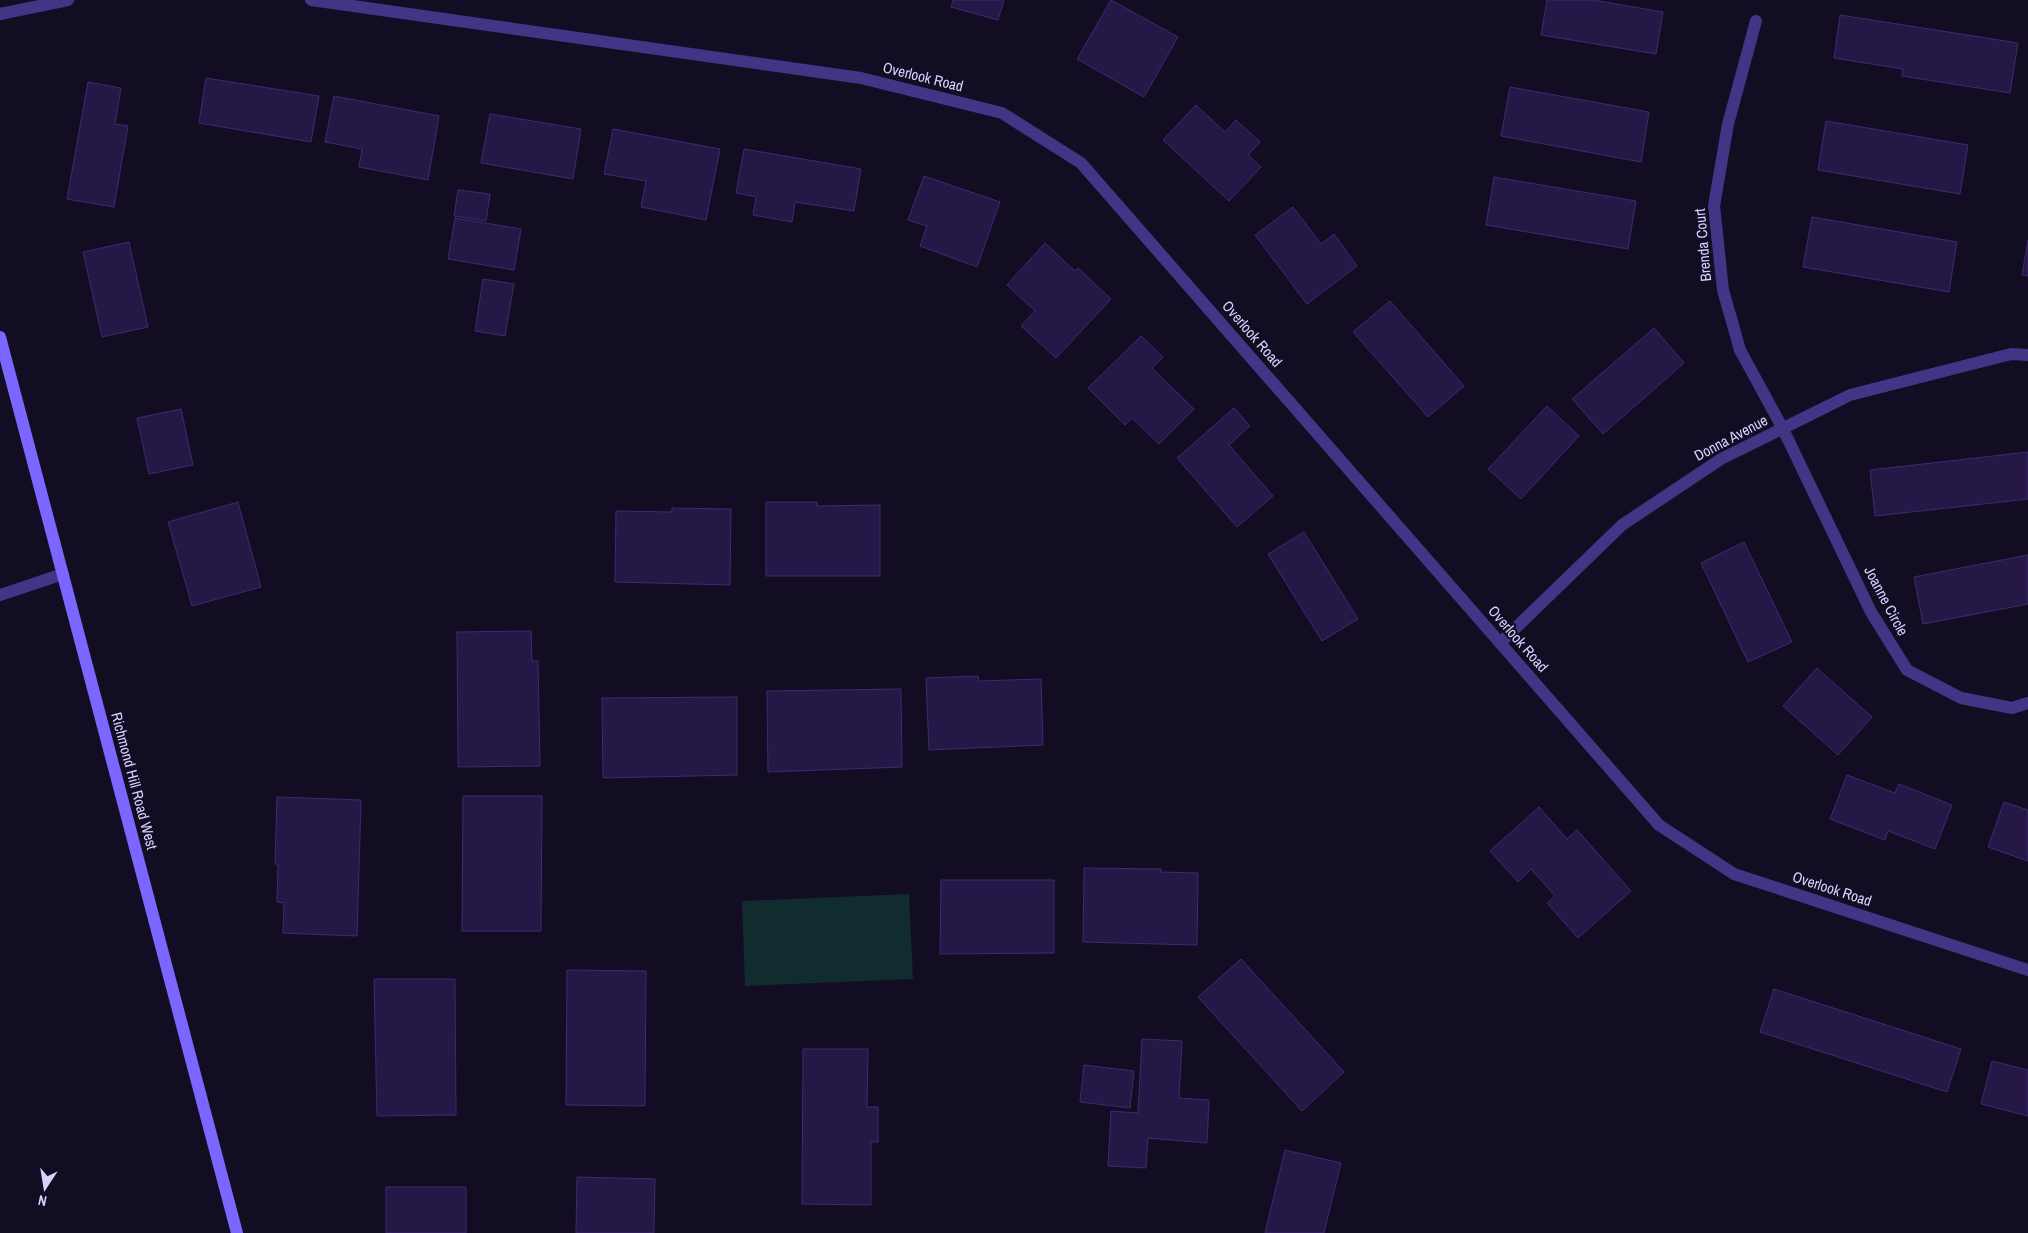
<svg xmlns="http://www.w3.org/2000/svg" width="2028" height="1233" font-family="'Archivo Narrow',sans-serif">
	<rect width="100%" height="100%" fill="#130d24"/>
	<path fill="#102c2e" d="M909 894 913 979 745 986 742 901Z"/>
	<path fill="#261846" stroke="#3f2973" d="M953 0H1004L998 20 951 7Z
		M1111 0 1178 37 1144 97 1077 59Z
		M1547 0H1593L1663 12 1656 54 1541 35Z
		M1840 15 2018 43 2010 93 1902 76 1903 69 1834 58Z
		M206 78 319 96 311 142 199 123Z
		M88 82 121 88 115 124 128 126 114 207 67 199Z
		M1510 87 1649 112 1641 162 1501 136Z
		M334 96 439 116 428 180 359 167 362 149 325 142Z
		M1196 105 1225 132 1236 120 1260 142 1248 155 1261 167 1229 201 1163 140Z
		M490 114 581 129 573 179 481 163Z
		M1826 121 1968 145 1960 194 1818 170Z
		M613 129 720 149 706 220 641 207 646 181 604 174Z
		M744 149 861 169 854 211 795 202 792 222 753 215 756 197 736 193Z
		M924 176 1000 202 977 267 920 246 927 226 908 220Z
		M1494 177 1636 201 1628 249 1486 225Z
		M458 190 490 194 486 221 454 216Z
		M1293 207 1321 244 1334 234 1357 266 1307 304 1255 235Z
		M1812 217 1957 242 1949 292 1803 267Z
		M455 218 521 229 514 270 448 259Z
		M2028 240V276L2022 275Z
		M129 242 148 327 102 337 83 252Z
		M1045 243 1075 271 1078 268 1111 299 1056 358 1021 326 1035 311 1007 285Z
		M483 279 514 284 505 336 475 331Z
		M1390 301 1464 386 1428 417 1353 332Z
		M1654 328 1684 363 1603 434 1572 399Z
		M1141 336 1163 357 1152 368 1194 409 1159 444 1132 418 1125 425 1088 388Z
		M1547 406 1579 436 1521 499 1488 469Z
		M1234 408 1250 426 1229 445 1273 496 1237 527 1177 458Z
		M181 409 193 465 149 474 137 418Z
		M2028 452V499L1875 516 1870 470Z
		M238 502 261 587 192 606 168 522Z
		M766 502H817V506L880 505V576H766Z
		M672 508 731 509 730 585 615 582 616 511 672 512Z
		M1304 532 1358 619 1322 641 1268 554Z
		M1744 542 1792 642 1748 662 1701 563Z
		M2028 555V604L1923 624 1914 577Z
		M531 631 532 661H538L540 766 458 767 457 632Z
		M1817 668 1872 717 1838 755 1783 706Z
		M978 676 979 681 1041 679 1043 745 929 750 926 678Z
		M901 689 902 767 768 772 767 691Z
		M737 697V775L603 778 602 698Z
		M1847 775 1895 793 1899 784 1952 805 1935 849 1888 831 1885 840 1830 819Z
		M463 796H542L541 931H462Z
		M277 797 361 800 357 936 283 933 284 903 277 902 278 864H275Z
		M2004 802 2028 810V861L1988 847Z
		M1539 807 1567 839 1577 830 1631 891 1578 938 1547 903 1555 896 1531 869 1518 882 1490 851Z
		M1084 868 1161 869 1160 872 1198 873 1197 945 1083 942Z
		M941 880H1054V953L940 954Z
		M1241 959 1344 1072 1302 1111 1198 997Z
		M567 970 646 971 645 1106 566 1105Z
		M374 979H455L456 1115 377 1116Z
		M1774 989 1961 1049 1947 1092 1760 1032Z
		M1142 1039 1182 1041 1179 1098 1209 1100 1207 1143 1148 1138 1146 1168 1108 1166 1111 1111 1138 1113Z
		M803 1049H868L867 1107H878V1142H871V1205L802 1204Z
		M1992 1061 2028 1070V1116L1981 1104Z
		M1084 1065 1134 1071 1130 1108 1080 1102Z
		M1285 1150 1341 1163 1324 1233H1265Z
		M577 1177 655 1179 654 1233H576Z
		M386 1187H466V1233H386Z"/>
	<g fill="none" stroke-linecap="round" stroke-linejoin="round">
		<path stroke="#413685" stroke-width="12" d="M311 0 861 78 1002 113 1081 163 1659 825 1734 874 2028 970
			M0 14 68 0
			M1756 21 1728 124 1714 206 1723 290 1740 350 1783 429 1871 612 1907 670 1961 698 2012 708 2028 703
			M0 595 63 574
			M1500 643 1622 525 1721 459 1850 395 2011 354 2028 355"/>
		<path stroke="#7b67ff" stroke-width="12" d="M0 337 237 1233"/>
	</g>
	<g text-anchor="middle" stroke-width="4.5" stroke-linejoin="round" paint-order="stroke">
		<g font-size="15" fill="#dad0ff" stroke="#130d24">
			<text transform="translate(923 77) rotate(14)" y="5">Overlook Road</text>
			<text transform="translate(1703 245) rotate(-95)" y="5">Brenda Court</text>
			<text transform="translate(1252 334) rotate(49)" y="5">Overlook Road</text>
			<text transform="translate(1731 438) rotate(-28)" y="5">Donna Avenue</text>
			<text transform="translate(1886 601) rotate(62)" y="5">Joanne Circle</text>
			<text transform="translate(1518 639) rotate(49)" y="5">Overlook Road</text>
			<text transform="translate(134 781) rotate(75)" y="5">Richmond Hill Road West</text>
			<text transform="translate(1832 889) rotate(18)" y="5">Overlook Road</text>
		</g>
	</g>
	<g transform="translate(45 1188) rotate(192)" stroke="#130d24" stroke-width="4" paint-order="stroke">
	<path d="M0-4L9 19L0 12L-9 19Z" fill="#dad0ff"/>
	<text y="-8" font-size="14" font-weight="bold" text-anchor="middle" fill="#dad0ff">N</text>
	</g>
</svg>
